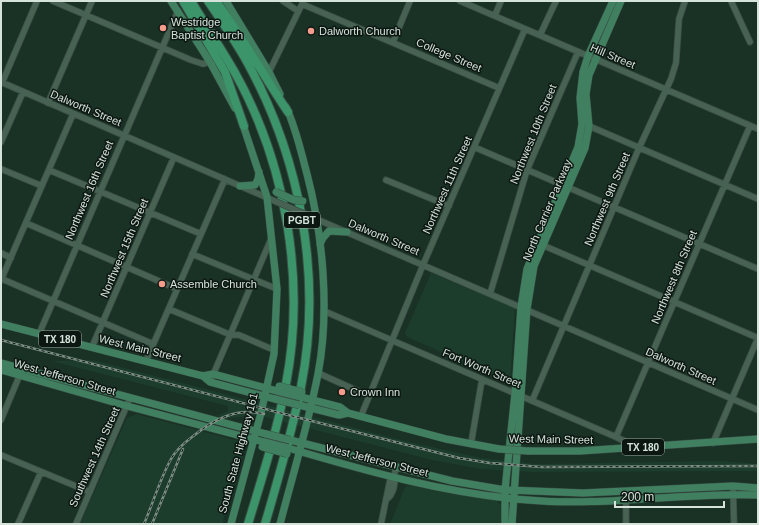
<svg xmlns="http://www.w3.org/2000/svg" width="759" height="525" font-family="Arial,sans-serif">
	<rect width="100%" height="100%" fill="#1a3226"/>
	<path fill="#1c3c2c" d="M431 273 515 308 510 382 407 337 405 333Z
		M93 360 405 441 481 458 537 464 722 461 758 464V471L531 472 481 469 432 460 257 415 226 419 216 416 228 411V406L51 361Z
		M136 414 239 441 244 452 222 524H80L127 418Z
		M414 485 496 500 501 505V524H390L405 487Z"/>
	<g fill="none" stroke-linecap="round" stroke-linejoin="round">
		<defs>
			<path id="minor" d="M53 1 191 60 203 64 210 62
				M283 1 298 11
				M460 1 758 129
				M731 1 750 42
				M302 4 499 88
				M495 15 501 1
				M540 35 556 1
				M393 42 410 1
				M269 72 303 2
				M1 82 277 202
				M2 83 37 1
				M48 103 92 1
				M589 126 758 199
				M1 142 23 92
				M474 147 758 269
				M1 169 42 186
				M49 170 201 234
				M386 180 449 206
				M307 215 758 410
				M26 223 177 289
				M540 244 758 338
				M1 253 11 258
				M192 254 277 289
				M2 279 153 344
				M1 280 73 114
				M490 294 527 170 578 52
				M169 309 231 335H239L274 350
				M324 311 616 437 624 441 626 449
				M39 334 178 11
				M92 347 174 157
				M146 361 225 179
				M318 373 369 396
				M210 382 271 239
				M532 401 639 148 671 79 676 63 679 19 685 1
				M361 416 423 265 525 29
				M1 420 21 372
				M616 437 750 126
				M713 443 758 338
				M471 444 482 379
				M1 455 90 492
				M733 486 734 524
				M387 499C393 494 396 484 394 476
				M18 524 41 472
				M76 524 130 398
				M381 524 390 480 394 476 396 468
				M626 524V491"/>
			<path id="major" d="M171 1 210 62 235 108
				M226 1 269 72 280 94
				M240 186 255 185 258 179 259 172
				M320 244 323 238 329 231 347 232
				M1 324 203 376 213 374 277 391
				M1 363 266 434
				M1 370 127 406 264 442
				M203 376 210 382 275 399
				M301 397 340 407 348 413 446 439 499 449
				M299 405 339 415 348 413
				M290 440 452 481 505 490 583 493 733 486 758 488
				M288 448C366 471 447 494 528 500 605 507 681 492 758 495
				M528 451H580L758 439
				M231 524 261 413 274 354 277 289 267 197 242 122
				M280 524C293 474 308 425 318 374 330 311 323 235 307 174 301 152 296 128 286 107
				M505 524V490L515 393 521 307 527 269 578 147 582 124 580 98 583 72 588 56 613 1
				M512 524 527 309 534 266 585 148 589 126 586 94 589 75 621 1"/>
			<path id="highway" d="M183 1 225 72 244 126
				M191 1C205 24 220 47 234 71 286 163 306 280 286 384 277 431 262 478 248 524
				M208 1C221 20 234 39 246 60 300 157 323 276 301 387 292 432 278 480 265 524
				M216 1C242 37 263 75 288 112"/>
		</defs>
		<use href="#minor" stroke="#3a4e44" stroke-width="7"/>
		<use href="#major" stroke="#3a4e44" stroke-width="8"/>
		<use href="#highway" stroke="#3a4e44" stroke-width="10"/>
		<use href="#minor" stroke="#476152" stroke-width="5.5"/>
		<use href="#major" stroke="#408060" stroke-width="7"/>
		<use href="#highway" stroke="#3b946a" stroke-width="8"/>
		<defs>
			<path id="rail" d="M1 340 296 417 459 458 490 463 542 467 758 466
				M144 524C153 503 160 479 171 459 176 450 184 443 192 437 213 420 236 407 264 414
				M152 524 183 449"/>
		</defs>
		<use href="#rail" stroke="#7b8e84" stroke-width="2.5"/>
		<use href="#rail" stroke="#0d1712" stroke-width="1" stroke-dasharray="3" stroke-linecap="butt"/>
		<defs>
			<path id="minor-bridge" d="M277 202 307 215"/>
			<path id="major-bridge" d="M276 192 294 200 303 201
				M279 386 302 392
				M277 391 301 397
				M275 399 299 405
				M266 434 290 440
				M264 442 288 448
				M262 447 287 454
				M499 449 528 451"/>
		</defs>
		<use href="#minor-bridge" stroke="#3a4e44" stroke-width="7" stroke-linecap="butt"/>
		<use href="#major-bridge" stroke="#3a4e44" stroke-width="8" stroke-linecap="butt"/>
		<use href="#minor-bridge" stroke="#476152" stroke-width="5.5"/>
		<use href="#major-bridge" stroke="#408060" stroke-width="7"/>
	</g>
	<g fill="#f59d8d" stroke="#0d1712" stroke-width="1.5">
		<circle cx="163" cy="28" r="4"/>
		<circle cx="311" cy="31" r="4"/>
		<circle cx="162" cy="284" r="4"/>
		<circle cx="342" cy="392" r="4"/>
	</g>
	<g text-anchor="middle" stroke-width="3" stroke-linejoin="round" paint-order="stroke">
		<g fill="#0d1712" stroke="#99a69f" stroke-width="1">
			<rect x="284" y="212" width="36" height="16" rx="3"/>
			<rect x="39" y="331" width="42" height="16" rx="3"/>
			<rect x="622" y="439" width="42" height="16" rx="3"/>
		</g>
		<g font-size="10" font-weight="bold" fill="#d5e3db">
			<text x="302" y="224">PGBT</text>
			<text x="60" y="343">TX 180</text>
			<text x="643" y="451">TX 180</text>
		</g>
		<g font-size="11" fill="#d5e3db" stroke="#0d1712" text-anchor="start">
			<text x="171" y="26">Westridge<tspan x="171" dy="13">Baptist Church</tspan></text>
			<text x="319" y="35">Dalworth Church</text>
			<text x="170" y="288">Assemble Church</text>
			<text x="350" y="396">Crown Inn</text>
		</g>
		<g font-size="11" fill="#d5e3db" stroke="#0d1712">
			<text transform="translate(449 55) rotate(23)" y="4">College Street</text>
			<text transform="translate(613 56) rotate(23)" y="4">Hill Street</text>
			<text transform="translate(86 108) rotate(23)" y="4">Dalworth Street</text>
			<text transform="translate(533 134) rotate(-68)" y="4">Northwest 10th Street</text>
			<text transform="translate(447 185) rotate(-66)" y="4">Northwest 11th Street</text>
			<text transform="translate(89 190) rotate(-67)" y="4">Northwest 16th Street</text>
			<text transform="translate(607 199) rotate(-67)" y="4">Northwest 9th Street</text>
			<text transform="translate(547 210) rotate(-67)" y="4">North Carrier Parkway</text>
			<text transform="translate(384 237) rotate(23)" y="4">Dalworth Street</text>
			<text transform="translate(124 248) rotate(-67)" y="4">Northwest 15th Street</text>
			<text transform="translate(674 277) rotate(-67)" y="4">Northwest 8th Street</text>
			<text transform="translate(140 348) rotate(14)" y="4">West Main Street</text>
			<text transform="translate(681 366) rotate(24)" y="4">Dalworth Street</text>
			<text transform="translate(482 368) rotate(23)" y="4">Fort Worth Street</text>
			<text transform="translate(65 377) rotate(16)" y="4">West Jefferson Street</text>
			<text transform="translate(551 439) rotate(1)" y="4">West Main Street</text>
			<text transform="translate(238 453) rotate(-75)" y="4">South State Highway 161</text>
			<text transform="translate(94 457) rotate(-66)" y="4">Southwest 14th Street</text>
			<text transform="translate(377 460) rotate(14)" y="4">West Jefferson Street</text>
		</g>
	</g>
	<rect width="759" height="525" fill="none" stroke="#d5e3db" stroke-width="4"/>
	<path d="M615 501v6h109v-6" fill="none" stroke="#d5e3db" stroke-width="2"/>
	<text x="621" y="501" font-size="12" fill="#d5e3db" stroke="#0d1712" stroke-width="3" paint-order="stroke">200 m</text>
</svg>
